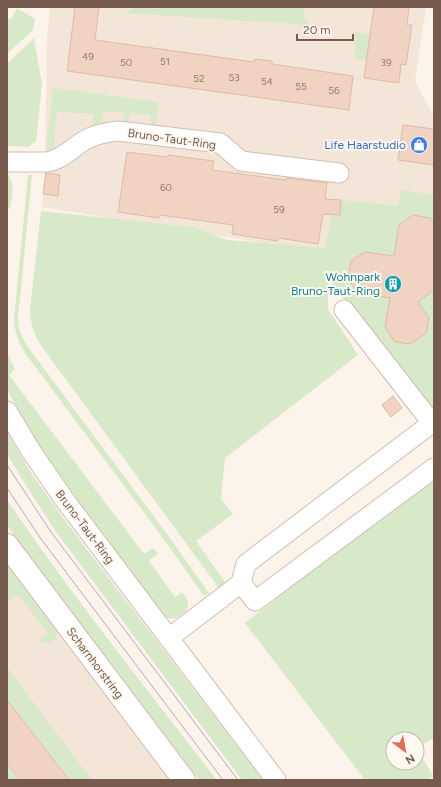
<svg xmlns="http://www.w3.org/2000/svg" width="441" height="787" font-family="Figtree,sans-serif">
	<rect width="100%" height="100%" fill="#fcf4ea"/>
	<path fill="#f3e6d8" d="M50 7H426L415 81 434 117V356L319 252 42 207 45 167 47 38Z
		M7 566H10L172 780H7Z"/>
	<path fill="#d7e9c8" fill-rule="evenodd" d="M137 7H305L304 17 311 25 125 13Z
		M17 8 35 19 33 30 7 54V19H11Z
		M356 32 370 34 366 60 354 59Z
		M34 38 42 85 36 141 28 147 7 146V64Z
		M53 88 158 102 156 128 151 127V115L130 113 129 124H123L124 113 103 111 101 128 91 132 94 114 57 112 53 154 45 157Z
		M7 173C16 183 12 197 10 209L7 208Z
		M28 175H32L18 318C18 329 22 338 28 347L170 538 209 593 204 596 160 534 25 353C18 342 15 332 14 320Z
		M402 190 434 195V413L328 279V309L358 355 225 458 221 499 233 514 196 541 228 586 221 591 45 351C35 337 31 328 30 310L41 211 193 227 227 240 325 248 332 215H340L341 200 398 206Z
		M7 353 15 369 9 375 144 554 153 548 158 554 149 561 175 597 182 592C185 596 189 601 188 606 186 614 175 621 168 618 164 616 161 612 158 609L57 474 35 438 7 390Z
		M7 432 31 473 69 526 263 780H242L56 532 22 479 7 454Z
		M434 474V738L417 748 433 776 428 780H365L245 623ZM393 739H417V763H393Z
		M7 500C72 596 146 688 217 780H199L36 566 7 525Z
		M7 563 57 629 56 638 48 644 39 641 48 634 18 594 7 602Z
		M7 667 92 780H69L7 700Z
		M7 763 20 780H7Z"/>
	<path fill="#f0d3c2" stroke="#e2b9a3" d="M75 7H99L95 40 254 62 255 59 272 61V64L353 76 349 110 67 71Z
		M374 7H409L407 25H412L406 65 401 64 399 83 364 78Z
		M403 125 434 129V165L398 160Z
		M127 152 167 157 168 155 214 161 212 170 286 180V178L327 183 325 199 341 200 340 215 323 214 318 244 278 238 277 241 232 234 233 225 160 215 159 218 118 212Z
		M46 173 60 175 58 196 43 194Z
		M413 215 430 218 434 224V290L418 302 429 318 426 333 411 344 395 342 385 327 390 298 358 293 348 279 351 261 365 252 394 256 399 225Z
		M393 396 402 408 391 417 382 405Z
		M7 700 28 727 69 780H20L7 763Z"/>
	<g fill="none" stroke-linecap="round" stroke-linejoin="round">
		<defs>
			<path id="street" d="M7 162H47C62 160 73 147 85 140 94 135 108 132 118 131L220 143 241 161 339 173
				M7 411 31 451 64 499 276 780
				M241 583 255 601 434 468
				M169 638 241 583 246 564 432 423 344 310"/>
			<path id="secondary" d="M7 545 184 780"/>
		</defs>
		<use href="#street" stroke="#d0beb2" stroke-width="21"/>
		<use href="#secondary" stroke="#d3beb0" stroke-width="24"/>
		<use href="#street" stroke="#fff" stroke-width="19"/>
		<use href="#secondary" stroke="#fff" stroke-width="22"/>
		<path stroke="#b7a7c6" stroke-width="1" d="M7 465 51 532 238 780
			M7 488 41 539 223 780"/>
	</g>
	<defs>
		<symbol id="shop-disc" viewBox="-11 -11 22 22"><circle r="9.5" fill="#3f7fe0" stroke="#fef8f0"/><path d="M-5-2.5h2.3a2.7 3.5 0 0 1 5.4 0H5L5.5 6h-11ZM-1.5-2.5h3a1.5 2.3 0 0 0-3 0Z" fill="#fff"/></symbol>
		<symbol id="building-disc" viewBox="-11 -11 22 22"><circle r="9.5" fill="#0f9aa8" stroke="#fef8f0"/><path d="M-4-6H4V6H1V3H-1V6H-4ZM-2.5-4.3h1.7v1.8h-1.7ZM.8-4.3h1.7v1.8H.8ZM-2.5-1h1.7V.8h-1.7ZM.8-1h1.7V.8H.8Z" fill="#fff"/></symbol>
	</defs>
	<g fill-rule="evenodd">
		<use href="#shop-disc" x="409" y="135" width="20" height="20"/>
		<use href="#building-disc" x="383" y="274" width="20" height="20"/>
	</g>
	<g text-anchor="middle" stroke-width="4" stroke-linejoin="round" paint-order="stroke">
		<g font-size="10" fill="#94786b">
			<text x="88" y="60">49</text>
			<text x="165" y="65">51</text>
			<text x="126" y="66">50</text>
			<text x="386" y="66">39</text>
			<text x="234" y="81">53</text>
			<text x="199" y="82">52</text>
			<text x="267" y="85">54</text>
			<text x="301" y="90">55</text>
			<text x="334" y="94">56</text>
			<text x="166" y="191">60</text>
			<text x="279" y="213">59</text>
		</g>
		<g font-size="12" fill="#765a4e" stroke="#fef8f0">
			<text transform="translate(172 139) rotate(8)" y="4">Bruno-Taut-Ring</text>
			<text transform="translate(85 527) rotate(53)" y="4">Bruno-Taut-Ring</text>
			<text transform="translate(95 663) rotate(53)" y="4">Scharnhorstring</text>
		</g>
		<g font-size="12" fill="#366cbe" stroke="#fef8f0" text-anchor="end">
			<text x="406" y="149">Life Haarstudio</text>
		</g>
		<g font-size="12" fill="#0d838f" stroke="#fef8f0" text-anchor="end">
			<text x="380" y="281">Wohnpark<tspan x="380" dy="14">Bruno-Taut-Ring</tspan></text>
		</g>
	</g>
	<rect width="441" height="787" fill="none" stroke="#765a4e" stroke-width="16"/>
	<g transform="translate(405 751) rotate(148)"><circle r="19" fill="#fef8f0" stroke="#c8b9af"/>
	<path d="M0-3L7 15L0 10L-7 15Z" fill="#df6e55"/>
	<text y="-6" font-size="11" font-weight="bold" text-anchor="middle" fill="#765a4e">N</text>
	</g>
	<path d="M297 34v6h56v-6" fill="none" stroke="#765a4e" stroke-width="2"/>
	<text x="303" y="34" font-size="12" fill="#765a4e" stroke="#fef8f0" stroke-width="3" paint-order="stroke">20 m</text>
</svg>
